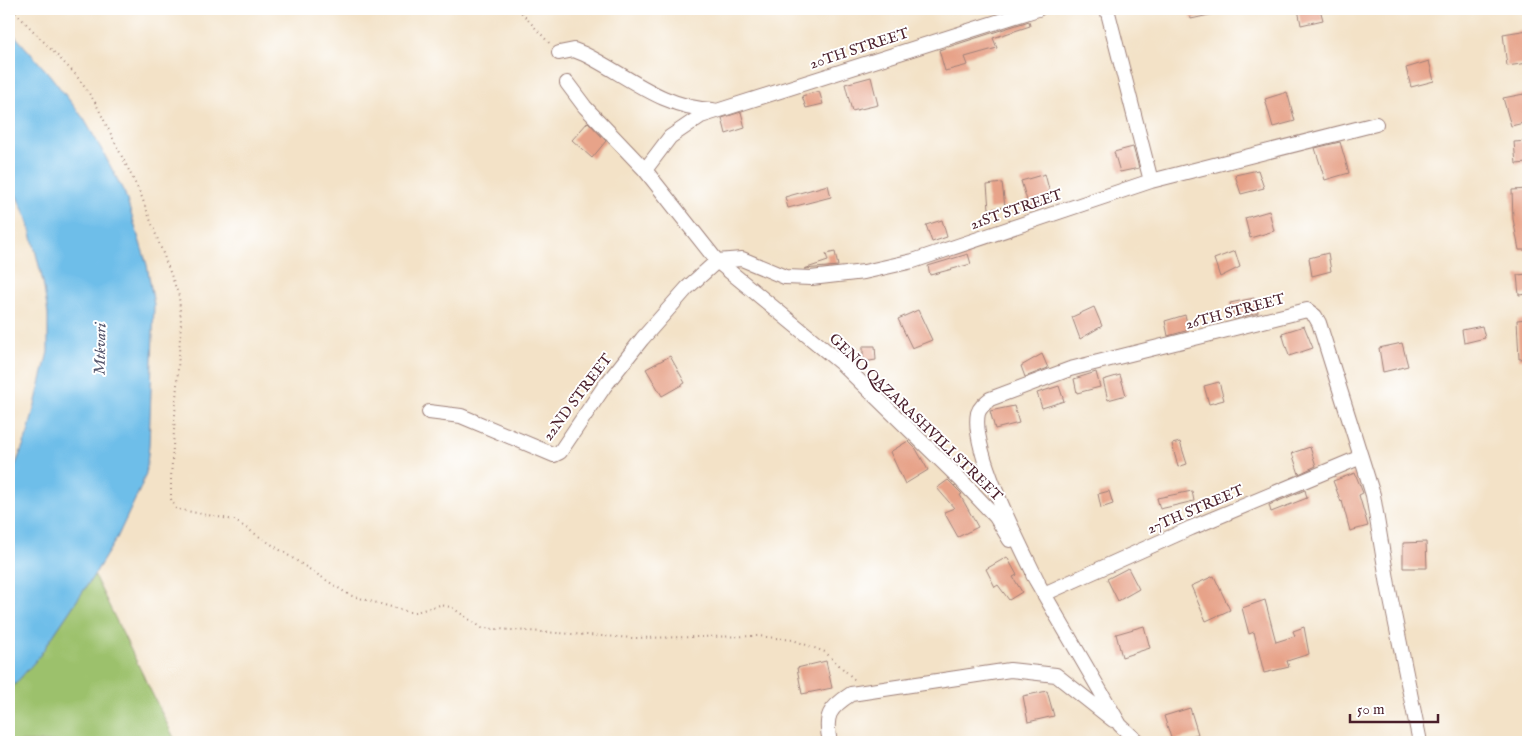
<svg xmlns="http://www.w3.org/2000/svg" width="1537" height="751" font-family="'IM FELL English',serif">
	<rect width="100%" height="100%" fill="#fff"/>
	<filter id="ink" filterUnits="userSpaceOnUse"><feTurbulence type="fractalNoise" baseFrequency=".02" numOctaves="2"/><feDisplacementMap in="SourceGraphic" scale="10" xChannelSelector="R" yChannelSelector="G"/><feConvolveMatrix kernelMatrix="1 2 1 2 8 2 1 2 1" color-interpolation-filters="sRGB"/></filter>
	<filter id="wash" filterUnits="userSpaceOnUse"><feTurbulence type="fractalNoise" baseFrequency=".0096" numOctaves="4" result="noise"/><feDisplacementMap in="SourceGraphic" scale="20" xChannelSelector="R" yChannelSelector="G"/><feGaussianBlur stdDeviation="1.12" result="paint"/><feColorMatrix in="noise" values="0 0 0 0 0 0 0 0 0 0 0 0 0 0 0 0 0 1.4 0 .05"/><feComposite in="paint" operator="in"/></filter>
	<g filter="url(#wash)">
		<rect width="100%" height="100%" fill="#f3e2c7"/>
		<path fill="#9cc16c" stroke="#73704c" d="M94 575 176 742H9V691L38 658Z"/>
		<path fill="#6ebee9" stroke="#5c6e8a" d="M9 29 49 74 84 119 103 152 125 194 147 265 154 305 149 446 146 473 141 487 117 538 94 575 38 658 9 691V482L28 433 48 352V314L43 282 28 221 9 179Z"/>
		<g id="blocks">
			<path fill="#e7a389" d="M1189 9H1217L1218 13 1191 19Z
				M1298 9H1320L1323 20 1301 25Z
				M1029 21 1030 26 993 38 997 48 965 57 968 65 945 71 939 50Z
				M1528 30V63L1507 66 1503 34Z
				M1429 61 1434 81 1411 87 1406 68Z
				M871 77 878 105 852 111 845 84Z
				M819 91 823 104 806 108 802 96Z
				M1287 92 1295 121 1273 127 1265 99Z
				M1524 94 1528 107V122L1511 126 1503 98Z
				M741 112 745 128 726 134 722 118Z
				M588 122 606 141 592 158 572 140Z
				M1528 141V163L1516 164 1514 142Z
				M1340 142 1349 173 1325 180 1315 148Z
				M1133 147 1139 168 1120 172 1114 152Z
				M1258 170 1264 188 1241 194 1235 175Z
				M1045 174 1052 201 1029 207 1021 181Z
				M1002 183 1005 207 989 209 987 185Z
				M828 185 831 197 788 208 785 197Z
				M1528 189V250H1519L1513 219 1512 190Z
				M1269 211 1274 231 1250 238 1245 218Z
				M942 220 947 237 932 242 926 225Z
				M1235 251 1240 267 1220 277 1214 259Z
				M835 252 838 266 804 269 828 261 826 254Z
				M1328 253 1331 271 1312 276 1309 258Z
				M968 254 971 264 930 275 928 266Z
				M1528 274V294L1519 295 1517 275Z
				M1254 298 1258 313 1234 319 1230 303Z
				M1094 307 1102 326 1080 339 1072 317Z
				M918 310 932 340 912 348 898 319Z
				M1185 315 1189 330 1168 336 1165 321Z
				M1528 319V358L1519 359 1517 320Z
				M1304 326 1313 348 1289 356 1282 333Z
				M1482 326 1485 338 1464 343 1462 330Z
				M1402 343 1408 366 1383 372 1379 348Z
				M863 346H875L876 360 863 362Z
				M1042 354 1048 368 1025 377 1021 366Z
				M670 356 685 383 662 396 646 369Z
				M1096 372 1100 387 1077 393 1074 379Z
				M1120 375 1126 395 1108 400 1103 380Z
				M1219 382 1224 400 1209 404 1204 386Z
				M1059 386 1064 401 1042 408 1037 393Z
				M1014 406 1019 423 995 429 990 411Z
				M908 441 916 449 928 470 905 484 890 452Z
				M1180 442 1187 464 1178 467 1172 444Z
				M1310 447 1316 466 1299 474 1292 453Z
				M1355 473 1363 493 1359 495 1368 526 1350 531 1342 501 1341 502 1333 481Z
				M948 480 962 494 960 495 978 527 958 537 944 512 954 508 937 488Z
				M1305 490 1307 498 1271 512 1269 505Z
				M1109 491 1113 504 1101 508 1098 494Z
				M1192 491 1194 501 1160 509 1157 498Z
				M1426 542 1427 568H1403V543Z
				M1007 557 1017 575 1013 577 1022 592 1009 600 998 585 995 587 986 569Z
				M1128 568 1139 589 1118 601 1107 579Z
				M1214 576 1230 610 1206 621 1191 586Z
				M1265 600 1276 642 1295 636 1293 631 1304 627 1309 654 1287 661 1289 667 1264 673 1254 632 1249 634 1242 608Z
				M1144 626 1150 648 1122 657 1116 634Z
				M826 661 832 688 802 694 797 668Z
				M1047 691 1054 716 1028 722 1023 696Z
				M1190 708 1198 734 1172 741 1164 716Z"/>
		</g>
	</g>
	<g filter="url(#ink)">
		<use href="#blocks" fill-opacity="0" stroke="#9e8079" stroke-width="1"/>
		<g fill="none" stroke-linecap="round" stroke-linejoin="round">
			<defs>
				<path id="minor" d="M1107 9 1151 181
					M559 53 574 50 584 54C627 75 662 108 713 110
					M567 83 585 107 645 170 717 261 842 364 960 479 996 517 1010 540
					M645 170 670 137 701 116 1038 9
					M429 412 461 416 554 455 560 452 604 387 642 339 687 288 717 261 742 259 785 277 811 278 864 272 913 261 1151 181 1376 124
					M1033 575 1120 725 1138 742
					M1038 582C1021 547 970 449 978 413 980 407 985 403 990 399L1070 369 1307 310 1315 316 1319 323 1373 495 1388 585 1420 742
					M1044 594 1191 528 1361 457
					M830 742C824 716 829 708 851 694L1010 670 1056 675 1113 720"/>
			</defs>
			<use href="#minor" stroke="#9e8079" stroke-width="16"/>
			<path stroke="#9e8079" stroke-width="2" stroke-dasharray="1 4" stroke-linecap="butt" d="M12 9 76 75 95 102 141 195 179 296 181 322 171 478V499L176 509 234 520 349 595 409 612H416L440 605 451 607 482 628 633 638 758 636 793 640 825 652 856 681
				M518 9 551 45"/>
			<use href="#minor" stroke="#fff" stroke-width="14"/>
		</g>
	</g>
	<g text-anchor="middle" stroke-width="4" stroke-linejoin="round" paint-order="stroke">
		<g font-size="15" fill="#4a1f2b" stroke="#fff">
			<text transform="translate(859 48) rotate(-18)" y="5">20TH STREET</text>
			<text transform="translate(1016 209) rotate(-19)" y="5">21ST STREET</text>
			<text transform="translate(1235 311) rotate(-15)" y="5">26TH STREET</text>
			<text transform="translate(577 397) rotate(-53)" y="5">22ND STREET</text>
			<text transform="translate(916 417) rotate(44)" y="5">GENO QAZARASHVILI STREET</text>
			<text transform="translate(1195 509) rotate(-23)" y="5">27TH STREET</text>
		</g>
		<g font-size="16" font-style="italic" fill="#57576e" stroke="#fff">
			<text transform="translate(99 349) rotate(-89)" y="6">Mtkvari</text>
		</g>
	</g>
	<rect width="1537" height="751" fill="none" stroke="#fff" stroke-width="30"/>
	<path d="M1350 714v8h88v-8" fill="none" stroke="#4a1f2b" stroke-width="2.5"/>
	<text x="1357" y="714" font-size="15" fill="#4a1f2b" stroke="#ffffff" stroke-width="4" paint-order="stroke">50 m</text>
</svg>
